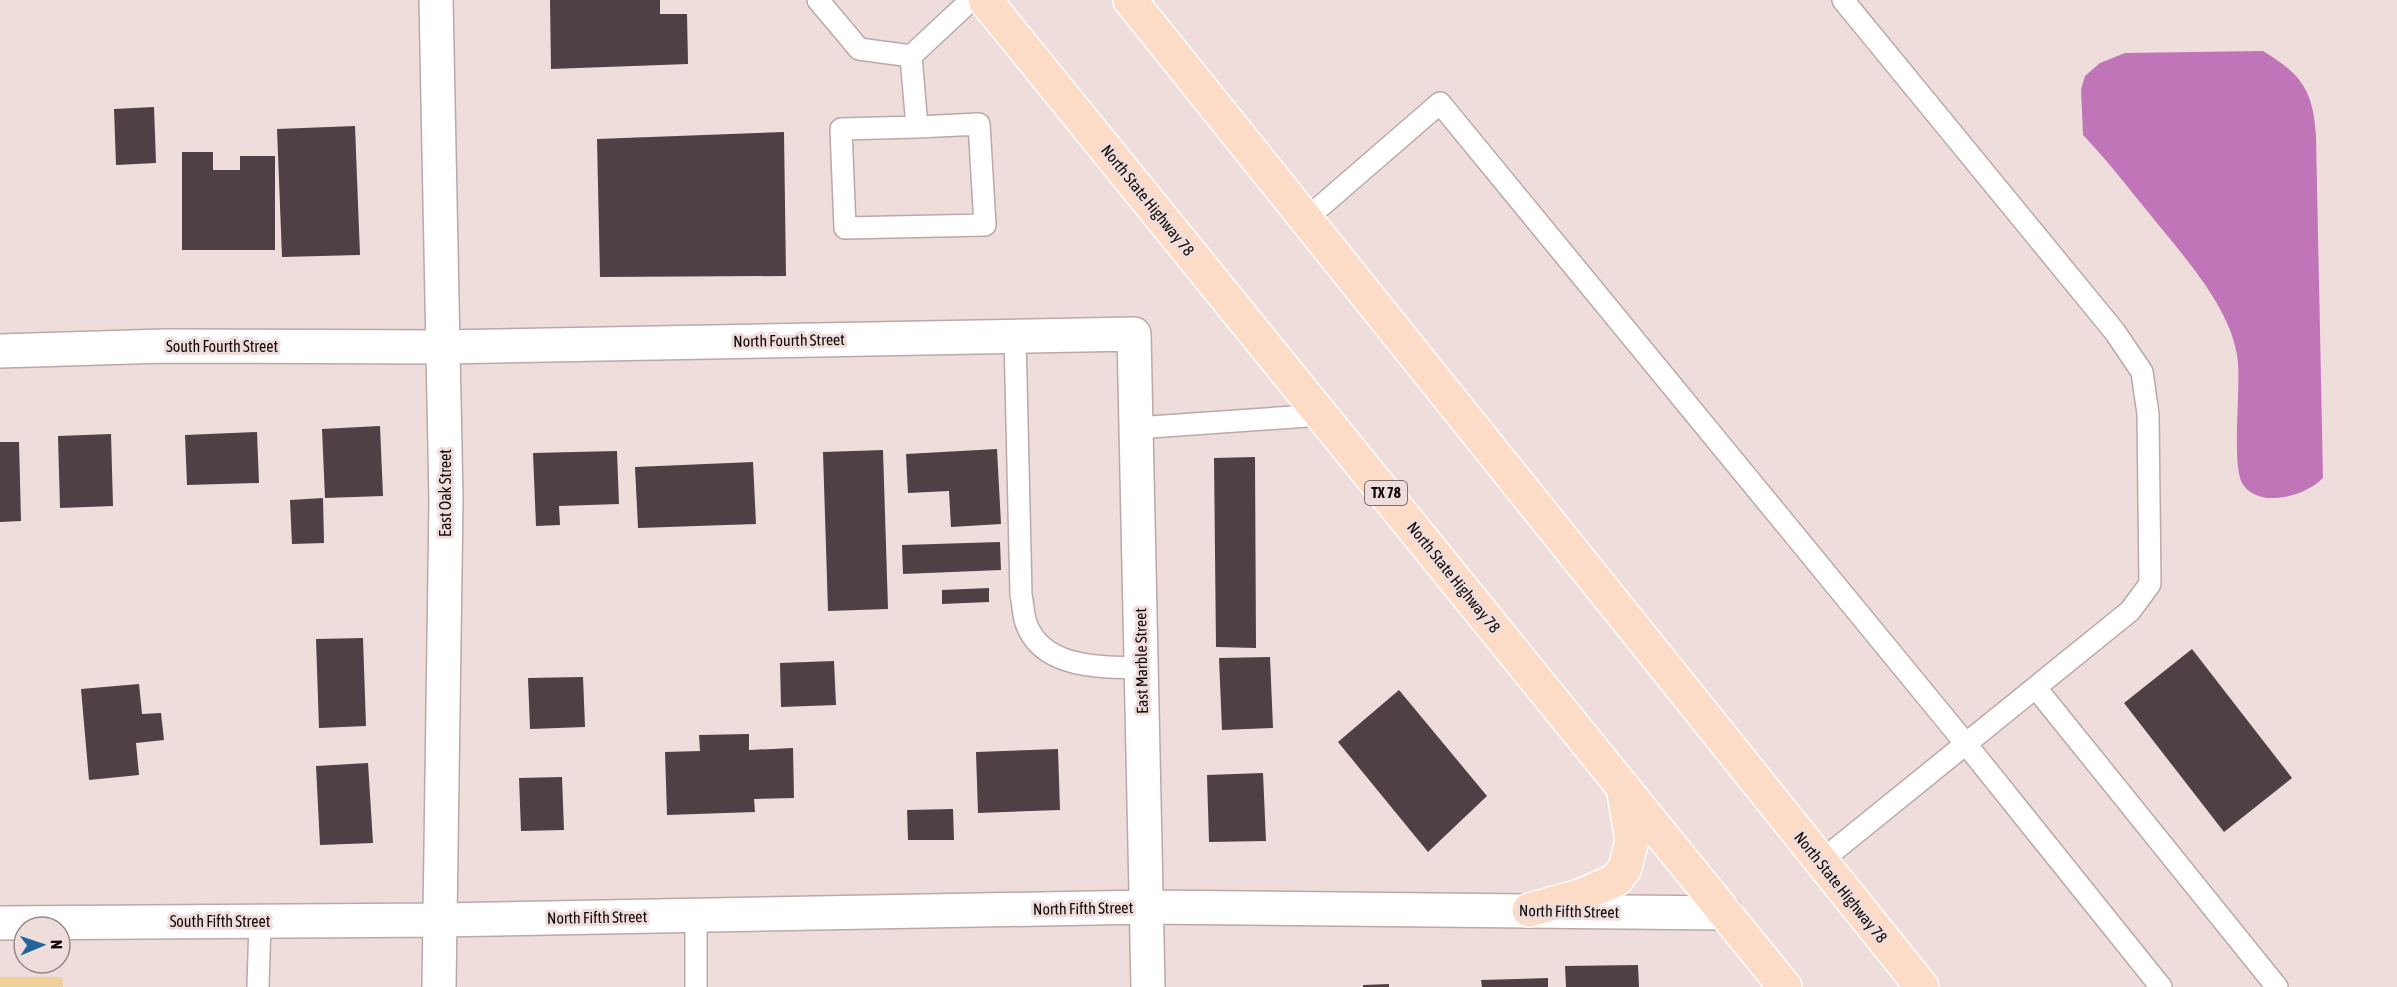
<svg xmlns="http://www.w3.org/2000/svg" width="2397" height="987" font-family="'Asap Condensed',sans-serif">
	<rect width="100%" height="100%" fill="#efdddb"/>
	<path fill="#efcf99" d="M0 977H62L63 987H0Z"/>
	<path fill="#bf75b8" d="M2263 51C2302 75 2313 90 2316 136L2323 478C2306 496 2258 510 2242 483 2231 462 2242 383 2237 355 2229 304 2179 251 2148 212 2127 186 2106 159 2083 135L2081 89 2085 76 2100 63 2125 53Z"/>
	<path fill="#4e4044" d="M550 0H660V14H687L688 64 551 69Z
		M154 107 156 163 116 165 114 109Z
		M355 126 360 255 282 257 277 129Z
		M784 132 786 276 600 277 597 139Z
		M182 152H213V170H240V156H275V250H182Z
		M380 426 383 496 325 498 322 429Z
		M257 432 259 483 187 485 185 435Z
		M111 434 113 506 60 508 58 436Z
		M0 442H19L21 521 0 522Z
		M997 449 1001 524 951 527 949 491 908 493 906 454Z
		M883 450 888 609 828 611 823 452Z
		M617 451 619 504 559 506 560 525 536 526 533 453Z
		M1255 457 1256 648 1216 647 1214 458Z
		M753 462 756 524 638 528 635 467Z
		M323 498 324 543 292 544 290 500Z
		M1000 542 1001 570 903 574 902 545Z
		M989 588V602L942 604V590Z
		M363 638 366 726 319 728 316 639Z
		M2192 649 2292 778 2224 832 2124 703Z
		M1270 657 1273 728 1222 730 1219 658Z
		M834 661 836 705 781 707 780 663Z
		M583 677 585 727 530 729 528 678Z
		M139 684 142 714 161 713 164 740 136 743 139 775 89 780 81 689Z
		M1399 690 1487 796 1428 852 1338 742Z
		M749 734V750L793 748 794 798 754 799 755 812 667 815 665 752 700 751 699 735Z
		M1058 749 1060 810 978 813 976 752Z
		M368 763 373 843 320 845 316 766Z
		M1263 773 1266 841 1209 842 1207 775Z
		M562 777 564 830 521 831 519 778Z
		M953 809 954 840H908L907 810Z
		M1638 965 1639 987H1566L1565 966Z
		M1548 978V987H1482L1481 980Z
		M1389 984V987H1363V985Z"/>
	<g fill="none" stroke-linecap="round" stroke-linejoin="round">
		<defs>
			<path id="service" d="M818 0 859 49 911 56
				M911 56 917 127 841 129 845 228 985 225 979 124 917 127
				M911 56 971 0
				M1306 219 1440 103 1966 744 2161 987
				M1015 336 1021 595C1023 604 1023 614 1026 623 1042 669 1101 667 1141 668
				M1136 428 1322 415
				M2036 688 2277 987
				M1821 861 2130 611 2150 584 2148 414 2142 372 2115 332 1843 0
				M696 915V987
				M258 987 260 921"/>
			<path id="minor" d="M436 0 446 500 439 987
				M0 351 164 346 444 347 1134 334 1148 987
				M0 923 440 920 1146 907 1726 913"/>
			<path id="primary" d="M985 0 1785 987
				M1130 0 1922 987
				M1529 910 1580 896 1616 880 1625 868 1632 840 1623 787"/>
		</defs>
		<use href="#service" stroke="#baa9a7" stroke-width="24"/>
		<use href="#minor" stroke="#baa9a7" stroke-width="36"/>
		<use href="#primary" stroke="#fff" stroke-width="36"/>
		<use href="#service" stroke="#fff" stroke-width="21"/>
		<use href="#minor" stroke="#fff" stroke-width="33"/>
		<use href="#primary" stroke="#fcdbc7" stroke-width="33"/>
	</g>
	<g text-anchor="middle" stroke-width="6" stroke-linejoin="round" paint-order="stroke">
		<rect fill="#efdddb" stroke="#534948" stroke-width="1.5" x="1365" y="481" width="42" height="24" rx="4.5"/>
		<g font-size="15" font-weight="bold" fill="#100a09">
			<text x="1386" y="498">TX 78</text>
		</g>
		<g font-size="16" fill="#100a09" stroke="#efdddb">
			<text transform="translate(1148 200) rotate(51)" y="6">North State Highway 78</text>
			<text transform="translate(789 340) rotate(-1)" y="6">North Fourth Street</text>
			<text x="222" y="352">South Fourth Street</text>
			<text transform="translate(445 493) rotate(-90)" y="6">East Oak Street</text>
			<text transform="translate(1454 577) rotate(51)" y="6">North State Highway 78</text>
			<text transform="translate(1141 661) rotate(-91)" y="6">East Marble Street</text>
			<text transform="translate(1841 887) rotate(51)" y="6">North State Highway 78</text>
			<text transform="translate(1083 908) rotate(-1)" y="6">North Fifth Street</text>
			<text transform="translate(1569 911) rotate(1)" y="6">North Fifth Street</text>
			<text transform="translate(597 917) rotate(-1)" y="6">North Fifth Street</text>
			<text x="220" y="927">South Fifth Street</text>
		</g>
	</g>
	<g transform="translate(42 945) rotate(88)"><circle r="28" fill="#efdddb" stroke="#968987" stroke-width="1.5"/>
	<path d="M0-4.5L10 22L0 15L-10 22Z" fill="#22659a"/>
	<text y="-9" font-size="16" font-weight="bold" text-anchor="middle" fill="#100a09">N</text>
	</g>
</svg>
